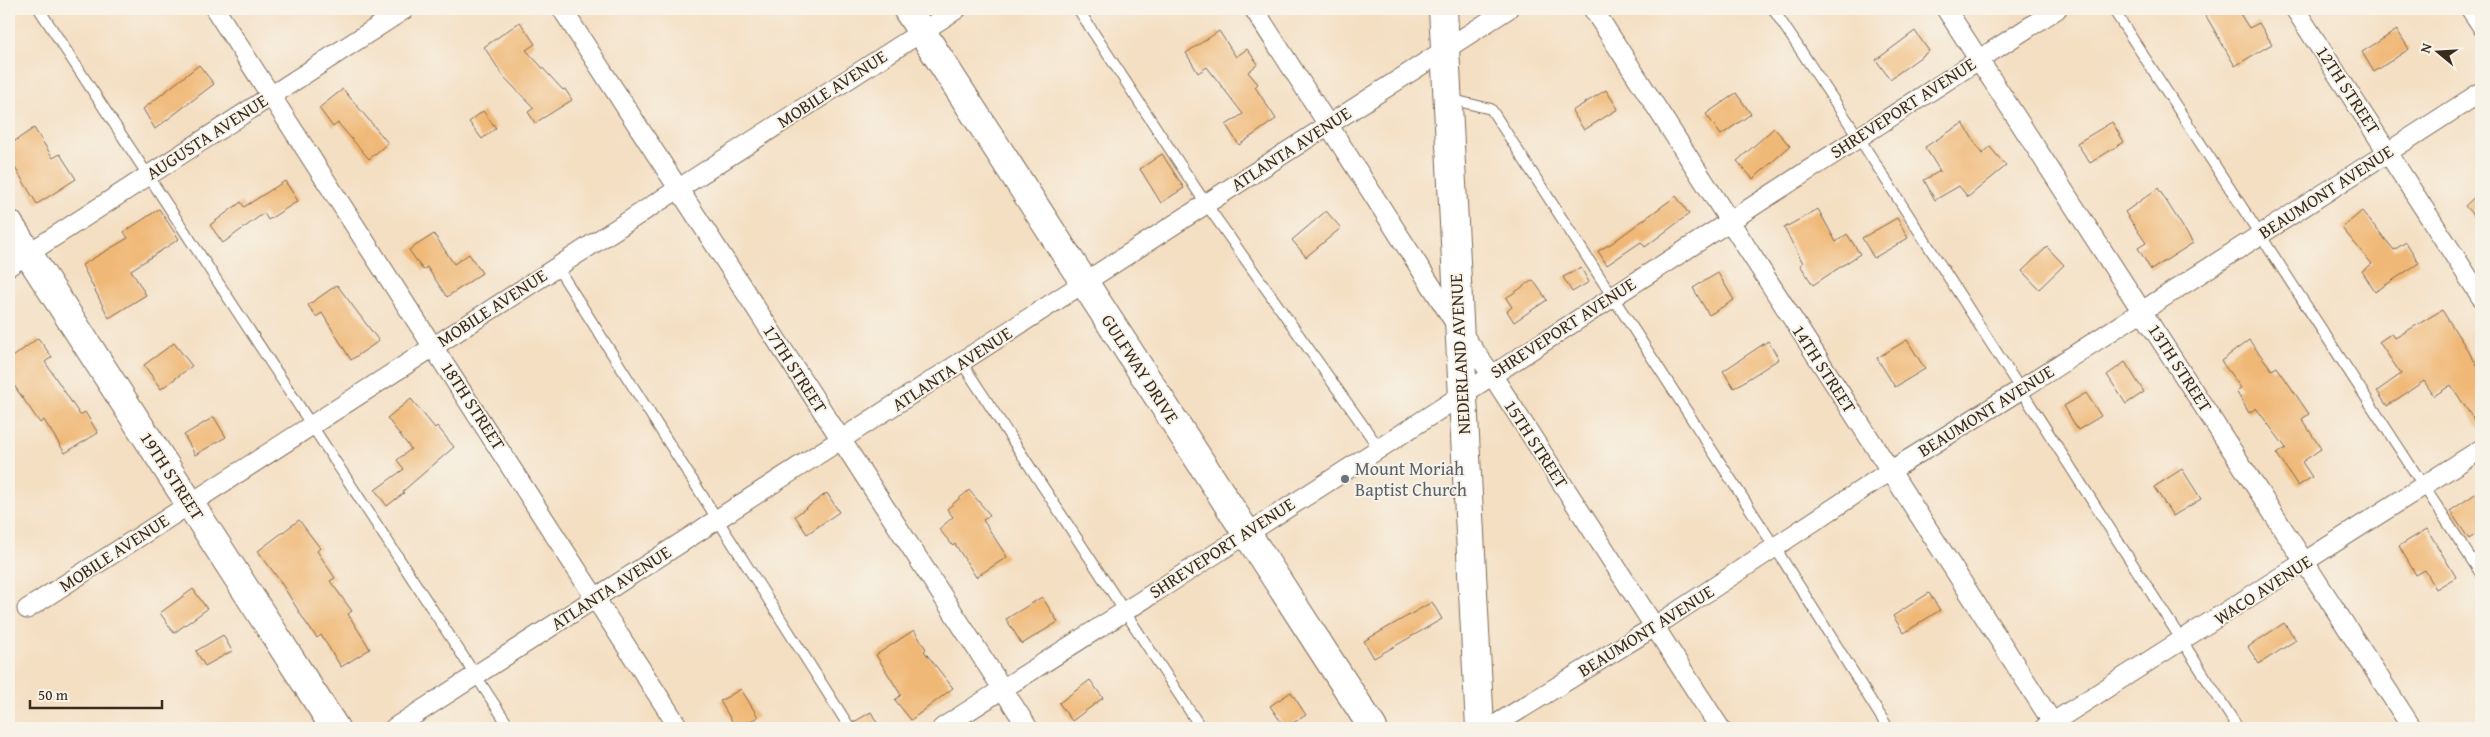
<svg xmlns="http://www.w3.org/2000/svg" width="2490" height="737" font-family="'Gentium Book Plus',serif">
	<rect width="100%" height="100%" fill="#f7f3e8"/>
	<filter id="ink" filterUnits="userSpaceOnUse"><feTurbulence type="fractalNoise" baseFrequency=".02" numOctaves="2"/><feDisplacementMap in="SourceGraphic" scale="10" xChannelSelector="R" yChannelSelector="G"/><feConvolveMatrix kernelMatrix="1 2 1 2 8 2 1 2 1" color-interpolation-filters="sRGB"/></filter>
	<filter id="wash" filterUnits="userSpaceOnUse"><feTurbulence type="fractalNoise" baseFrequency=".0096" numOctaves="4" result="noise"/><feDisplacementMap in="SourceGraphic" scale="20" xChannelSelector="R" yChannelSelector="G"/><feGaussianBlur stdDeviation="1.12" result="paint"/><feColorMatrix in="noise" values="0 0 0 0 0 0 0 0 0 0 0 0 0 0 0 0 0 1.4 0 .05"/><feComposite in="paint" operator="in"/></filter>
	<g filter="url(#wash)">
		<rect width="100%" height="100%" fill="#f4dfc3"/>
		<g id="blocks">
			<path fill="#f0b876" d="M2202 9H2237L2249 28 2259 23 2272 44 2235 66Z
				M520 22 535 44 526 50 563 90 565 89 572 100 535 123 528 112 534 108 504 77 484 47Z
				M2397 30 2409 49 2374 72 2362 52Z
				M1219 31 1236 57 1247 49 1258 64 1248 72 1258 84 1255 87 1276 119 1239 145 1226 125 1243 114 1207 67 1198 73 1186 53Z
				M1915 31 1929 51 1890 79 1876 60Z
				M199 65 214 84 155 129 143 109Z
				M343 89 388 143 369 159 338 123 333 127 319 108Z
				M1606 90 1618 109 1584 130 1572 111Z
				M1736 93 1751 114 1721 135 1706 114Z
				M483 111 496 128 482 139 469 122Z
				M2112 122 2124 142 2090 163 2077 143Z
				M1963 123 1982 154 1990 147 2006 166 1968 197 1959 186 1935 200 1924 180 1940 171 1925 147Z
				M34 128 53 158 60 154 76 179 37 204 9 158V145Z
				M1774 128 1790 146 1753 179 1737 161Z
				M1162 154 1184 188 1161 203 1140 169Z
				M285 181 298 201 268 220 264 213 223 243 210 225 241 202 244 207Z
				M2158 188 2193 243 2151 270 2138 248 2146 243 2125 212Z
				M2481 191V224L2465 206Z
				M1676 196 1689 214 1645 247 1641 242 1607 265 1598 251 1612 243Z
				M159 209 179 239 131 270 146 295 109 318 82 265 128 238 124 232Z
				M1818 209 1836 242 1847 234 1860 254 1813 285 1800 265 1803 263 1784 228Z
				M1326 211 1341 228 1306 257 1292 240Z
				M2362 211 2394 250 2406 242 2419 263 2375 292 2362 271 2372 264 2342 228Z
				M1897 218 1908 238 1874 258 1862 238Z
				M434 234 454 264 469 254 482 273 447 297 427 267 423 270 409 250Z
				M2047 247 2064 265 2039 289 2022 271Z
				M1581 268 1589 282 1572 292 1563 277Z
				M1718 273 1734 300 1709 315 1693 288Z
				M1533 280 1547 300 1514 322 1507 311 1512 307 1506 298Z
				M337 285 379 341 351 360 322 313 316 317 308 305Z
				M2442 310 2481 371V431L2451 385 2434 396 2424 381 2387 406 2377 391 2401 374 2379 342 2392 333 2395 338Z
				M38 338 52 357 45 362 80 415 85 412 98 433 65 453 44 420 40 423 9 378V360Z
				M1907 340 1925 369 1895 387 1877 358Z
				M2249 340 2272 370 2277 367 2309 414 2302 419 2321 449 2302 462 2312 477 2298 486 2277 454 2286 448 2256 408 2249 413 2236 391 2241 388 2221 361Z
				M1768 341 1779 359 1734 388 1723 371Z
				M174 343 192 366 161 389 144 365Z
				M2125 362 2144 392 2126 404 2107 375Z
				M2086 393 2101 416 2078 430 2064 406Z
				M411 399 435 428 437 426 454 447 403 491 404 493 387 506 375 490 404 469 397 460 411 449 387 418Z
				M214 417 226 437 195 455 184 435Z
				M2182 469 2201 499 2173 516 2154 487Z
				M969 490 990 515 983 520 1007 557 976 577 955 544 953 546 939 529 953 517 947 509Z
				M2481 490V531L2469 539 2450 511Z
				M827 493 839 512 807 534 795 516Z
				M299 520 320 548 317 551 335 578 330 581 352 611 348 614 370 649 341 667 321 635 317 638 306 623 280 581 258 551Z
				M2427 529 2456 577 2436 589 2425 570 2416 575 2399 546Z
				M193 589 207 609 174 633 160 613Z
				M1929 593 1940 610 1904 633 1893 616Z
				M1042 597 1058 622 1022 644 1006 619Z
				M1432 602 1442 619 1374 658 1364 641Z
				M2284 623 2296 640 2259 664 2248 647Z
				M914 630 926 649 924 651 953 688 911 720 895 700 901 695 876 655Z
				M223 635 232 651 205 666 196 651Z
				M1090 680 1103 698 1072 721 1059 703Z
				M741 689 758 717 736 728 720 701Z
				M1291 692 1306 715 1285 728 1270 706Z
				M871 712 880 728H857L854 722Z"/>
		</g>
	</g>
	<g filter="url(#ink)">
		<use href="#blocks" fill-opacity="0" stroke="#7c6958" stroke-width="1"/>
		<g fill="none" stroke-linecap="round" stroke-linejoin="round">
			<defs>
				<path id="lane" d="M39 9 510 728
					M1078 9 1206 204 1379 448
					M1773 9 1859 138 2238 728
					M2113 9 2481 574
					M2465 9 2481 33
					M1449 99 1491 109 1776 549 1888 728
					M557 267 850 728
					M962 363 1201 728"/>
				<path id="street" d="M215 9 679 728
					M562 9 1028 728
					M1254 9 1459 329 1492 375 1720 728
					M1593 9 2056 728
					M1946 9 2412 728
					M2295 9 2481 297
					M9 266 405 9
					M27 609 957 9
					M394 728 1508 9
					M942 728C1087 634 1235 543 1380 448 1605 300 1831 154 2057 9
					M1490 728 1654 627 1890 471 2020 390 2481 92
					M2044 728 2481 449"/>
				<path id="secondary" d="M1443 9 1480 728
					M9 224 335 728"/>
				<path id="primary" d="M907 9 1373 728"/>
			</defs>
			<use href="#lane" stroke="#7c6958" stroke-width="12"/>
			<use href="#street" stroke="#7c6958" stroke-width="21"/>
			<use href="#secondary" stroke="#7c6958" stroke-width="30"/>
			<use href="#primary" stroke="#7c6958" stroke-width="30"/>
			<use href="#lane" stroke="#fff" stroke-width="10"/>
			<use href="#street" stroke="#fff" stroke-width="19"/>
			<use href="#secondary" stroke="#fff" stroke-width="28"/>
			<use href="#primary" stroke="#fff" stroke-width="28"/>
		</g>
	</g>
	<circle fill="#6b7280" stroke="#f7f3e8" stroke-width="2" cx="1345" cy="479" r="5"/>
	<g text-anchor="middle" stroke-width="4" stroke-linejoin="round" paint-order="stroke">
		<g font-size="18" fill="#3b2a1e" stroke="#f7f3e8">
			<text transform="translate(832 89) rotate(-33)" y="6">MOBILE AVENUE</text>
			<text transform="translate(2348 90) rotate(57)" y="6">12TH STREET</text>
			<text transform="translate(1903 108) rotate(-33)" y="6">SHREVEPORT AVENUE</text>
			<text transform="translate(207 137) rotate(-33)" y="6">AUGUSTA AVENUE</text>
			<text transform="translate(1291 149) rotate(-33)" y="6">ATLANTA AVENUE</text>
			<text transform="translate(2326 192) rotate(-33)" y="6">BEAUMONT AVENUE</text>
			<text transform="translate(492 308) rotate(-33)" y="6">MOBILE AVENUE</text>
			<text transform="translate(1563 328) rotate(-33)" y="6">SHREVEPORT AVENUE</text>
			<text transform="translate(1460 354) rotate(-93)" y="6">NEDERLAND AVENUE</text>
			<text transform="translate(2180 368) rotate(57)" y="6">13TH STREET</text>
			<text transform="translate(795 369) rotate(57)" y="6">17TH STREET</text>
			<text transform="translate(952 369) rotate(-33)" y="6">ATLANTA AVENUE</text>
			<text transform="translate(1140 369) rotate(57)" y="6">GULFWAY DRIVE</text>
			<text transform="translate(1824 369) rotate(57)" y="6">14TH STREET</text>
			<text transform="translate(473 406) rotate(57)" y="6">18TH STREET</text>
			<text transform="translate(1986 411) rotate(-32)" y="6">BEAUMONT AVENUE</text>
			<text transform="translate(1536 444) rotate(57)" y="6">15TH STREET</text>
			<text transform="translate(172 476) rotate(57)" y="6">19TH STREET</text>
			<text transform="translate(1222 548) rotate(-33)" y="6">SHREVEPORT AVENUE</text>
			<text transform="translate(114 553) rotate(-33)" y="6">MOBILE AVENUE</text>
			<text transform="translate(611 588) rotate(-33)" y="6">ATLANTA AVENUE</text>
			<text transform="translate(2263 590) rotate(-33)" y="6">WACO AVENUE</text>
			<text transform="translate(1646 631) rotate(-32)" y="6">BEAUMONT AVENUE</text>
		</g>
		<g font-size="18" fill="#5b616d" stroke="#f7f3e8" text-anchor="start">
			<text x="1355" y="475">Mount Moriah<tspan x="1355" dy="21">Baptist Church</tspan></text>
		</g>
	</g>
	<rect width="2490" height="737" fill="none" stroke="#f7f3e8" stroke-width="30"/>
	<g transform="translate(2438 52) rotate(288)" stroke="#f7f3e8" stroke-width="4" paint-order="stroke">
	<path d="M0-4L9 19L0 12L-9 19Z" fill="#3b2a1e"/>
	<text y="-8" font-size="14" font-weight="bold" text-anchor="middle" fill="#3b2a1e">N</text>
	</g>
	<path d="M30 700v8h132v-8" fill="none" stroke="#3b2a1e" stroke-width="2.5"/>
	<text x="38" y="700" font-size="15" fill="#3b2a1e" stroke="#f7f3e8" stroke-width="4" paint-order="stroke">50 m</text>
</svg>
